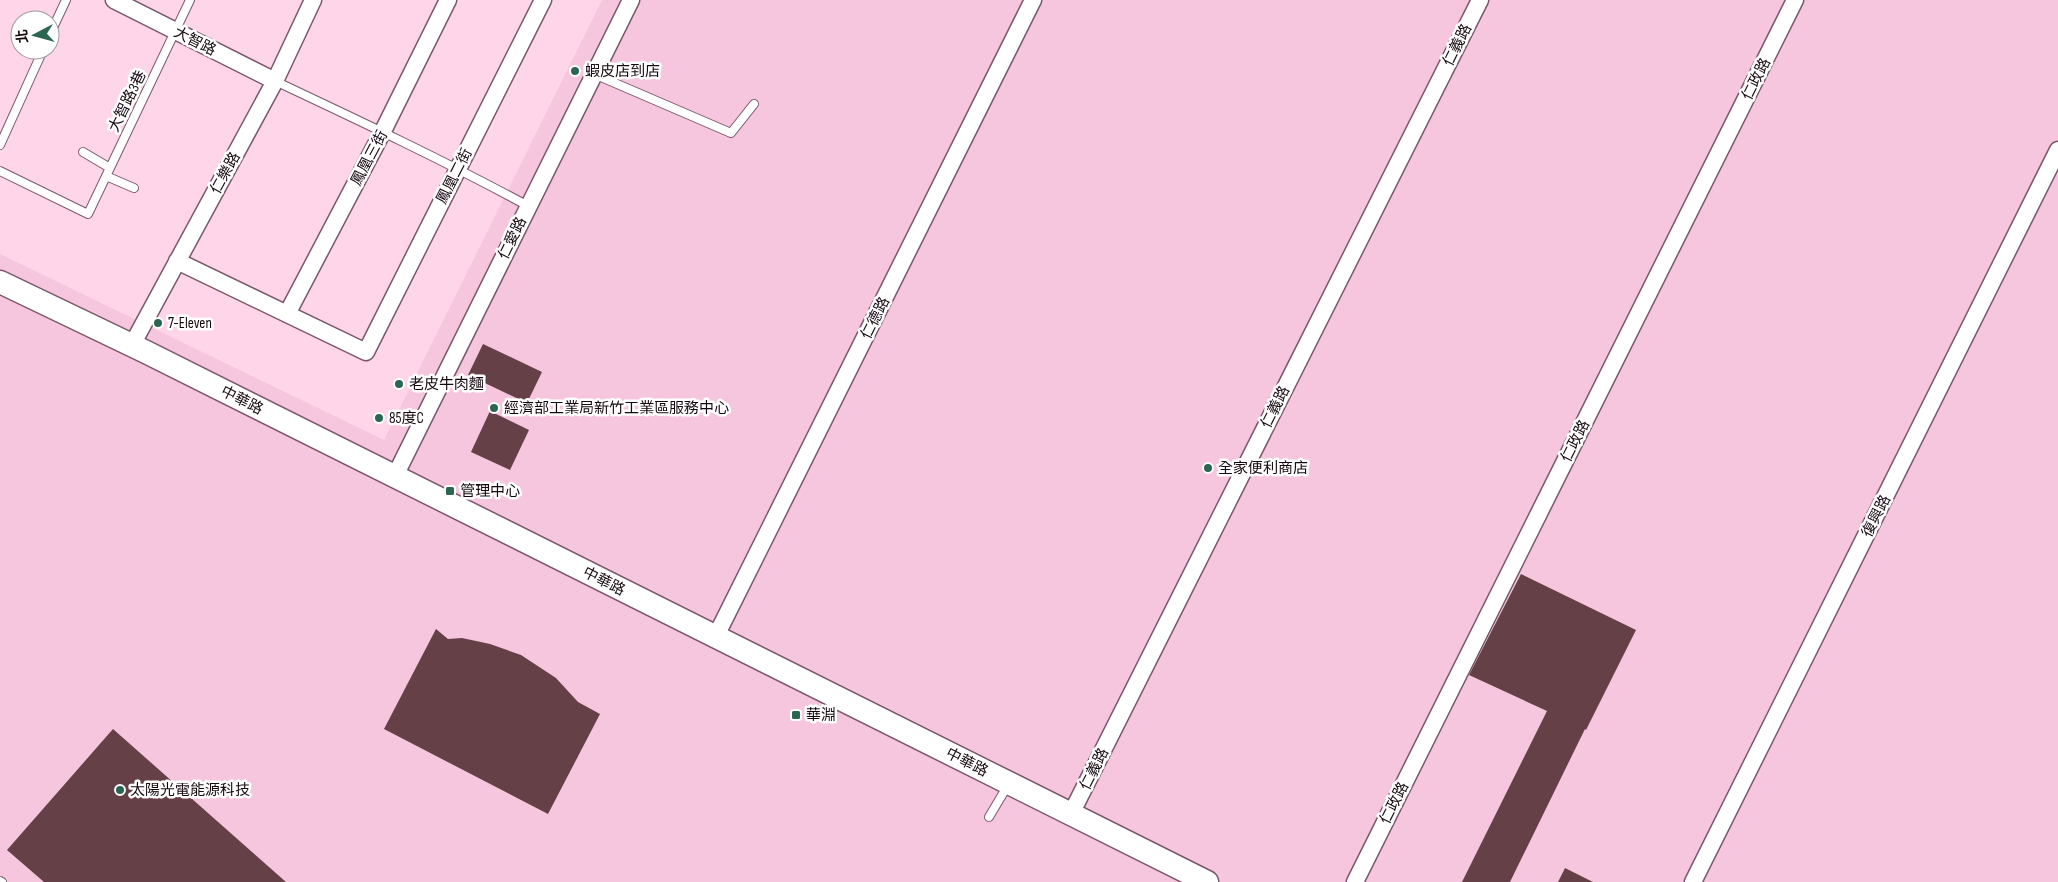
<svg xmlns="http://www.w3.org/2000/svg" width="2058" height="882" font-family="'Sofia Sans Condensed','Noto Sans TC',sans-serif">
	<rect width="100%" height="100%" fill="#fed5e9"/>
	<path fill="#f6c6de" d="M602 0H2058V882H0V254L384 440Z"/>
	<path fill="#654047" d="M483 344 542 372 527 403 468 375Z
		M490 411 529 430 510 470 471 452Z
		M1521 574 1636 630 1586 730 1585 729 1510 882H1462L1547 711 1469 675Z
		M436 629 448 639 462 638 490 644 521 655 556 678 578 702 600 714 548 814 384 729Z
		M113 729 286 882H44L7 850Z
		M1565 868 1593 882H1558Z"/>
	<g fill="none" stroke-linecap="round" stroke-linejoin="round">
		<defs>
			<path id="lane" d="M50 34 66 0
				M594 74 731 133 754 104
				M275 81C360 121 445 161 528 206
				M0 145 43 50
				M83 152 110 168
				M0 171 88 214 190 0
				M106 176 134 188
				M989 817 1008 785
				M0 881 2 882"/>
			<path id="street" d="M114 0 275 81
				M177 261 366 352 543 0
				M287 314 383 131 448 0
				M132 345 275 81 313 0
				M395 476 631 0
				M716 636 1033 0
				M1071 814 1480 0
				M1355 882 1795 0
				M1693 882 2058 150"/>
			<path id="secondary" d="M0 282 146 352 1207 882"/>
		</defs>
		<use href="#lane" stroke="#7a5769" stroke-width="10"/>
		<use href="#street" stroke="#7a5769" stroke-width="19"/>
		<use href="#secondary" stroke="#7a5769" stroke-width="25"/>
		<use href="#lane" stroke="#fff" stroke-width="8"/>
		<use href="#street" stroke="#fff" stroke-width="16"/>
		<use href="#secondary" stroke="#fff" stroke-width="22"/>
	</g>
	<g fill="#2a6651" stroke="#fff" stroke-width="2">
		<circle cx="575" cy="71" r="5"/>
		<circle cx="158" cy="323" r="5"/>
		<circle cx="399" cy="384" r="5"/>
		<circle cx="494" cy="408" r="5"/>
		<circle cx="379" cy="418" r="5"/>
		<circle cx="1208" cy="468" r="5"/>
		<rect x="445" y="486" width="10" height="10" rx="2.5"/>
		<rect x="791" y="710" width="10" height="10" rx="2.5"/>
		<circle cx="120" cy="790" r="5"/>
	</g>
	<g text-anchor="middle" stroke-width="5" stroke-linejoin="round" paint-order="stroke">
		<g font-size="15" fill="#15080f" stroke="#fff">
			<text transform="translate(195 41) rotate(27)" y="5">大智路</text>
			<text transform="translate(1457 45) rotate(-63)" y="5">仁義路</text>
			<text transform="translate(1756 79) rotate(-63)" y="5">仁政路</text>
			<text transform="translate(127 101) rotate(-64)" y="5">大智路3巷</text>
			<text transform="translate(369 158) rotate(-62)" y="5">鳳凰三街</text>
			<text transform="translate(225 173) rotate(-61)" y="5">仁樂路</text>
			<text transform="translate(454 176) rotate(-63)" y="5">鳳凰二街</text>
			<text transform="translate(512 238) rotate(-64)" y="5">仁愛路</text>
			<text transform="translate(875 318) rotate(-63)" y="5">仁德路</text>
			<text transform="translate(242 400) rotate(27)" y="5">中華路</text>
			<text transform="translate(1275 407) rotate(-63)" y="5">仁義路</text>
			<text transform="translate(1575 441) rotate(-63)" y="5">仁政路</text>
			<text transform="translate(1876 516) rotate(-63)" y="5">復興路</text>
			<text transform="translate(604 581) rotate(27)" y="5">中華路</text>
			<text transform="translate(967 762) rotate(27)" y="5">中華路</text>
			<text transform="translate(1094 769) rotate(-63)" y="5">仁義路</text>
			<text transform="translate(1394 803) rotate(-63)" y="5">仁政路</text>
		</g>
		<g font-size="15" fill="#15080f" stroke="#fff" text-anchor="start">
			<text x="585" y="76">蝦皮店到店</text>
			<text x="168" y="328">7-Eleven</text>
			<text x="409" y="389">老皮牛肉麵</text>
			<text x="504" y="413">經濟部工業局新竹工業區服務中心</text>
			<text x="389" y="423">85度C</text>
			<text x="1218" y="473">全家便利商店</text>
			<text x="460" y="496">管理中心</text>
			<text x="806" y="720">華淵</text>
			<text x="130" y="795">太陽光電能源科技</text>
		</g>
	</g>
	<g transform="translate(35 35) rotate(264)"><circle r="24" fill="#ffffff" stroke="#a19c9f"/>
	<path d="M0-4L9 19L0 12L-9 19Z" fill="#2a6651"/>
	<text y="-8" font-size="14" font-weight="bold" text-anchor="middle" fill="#15080f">北</text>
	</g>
</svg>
